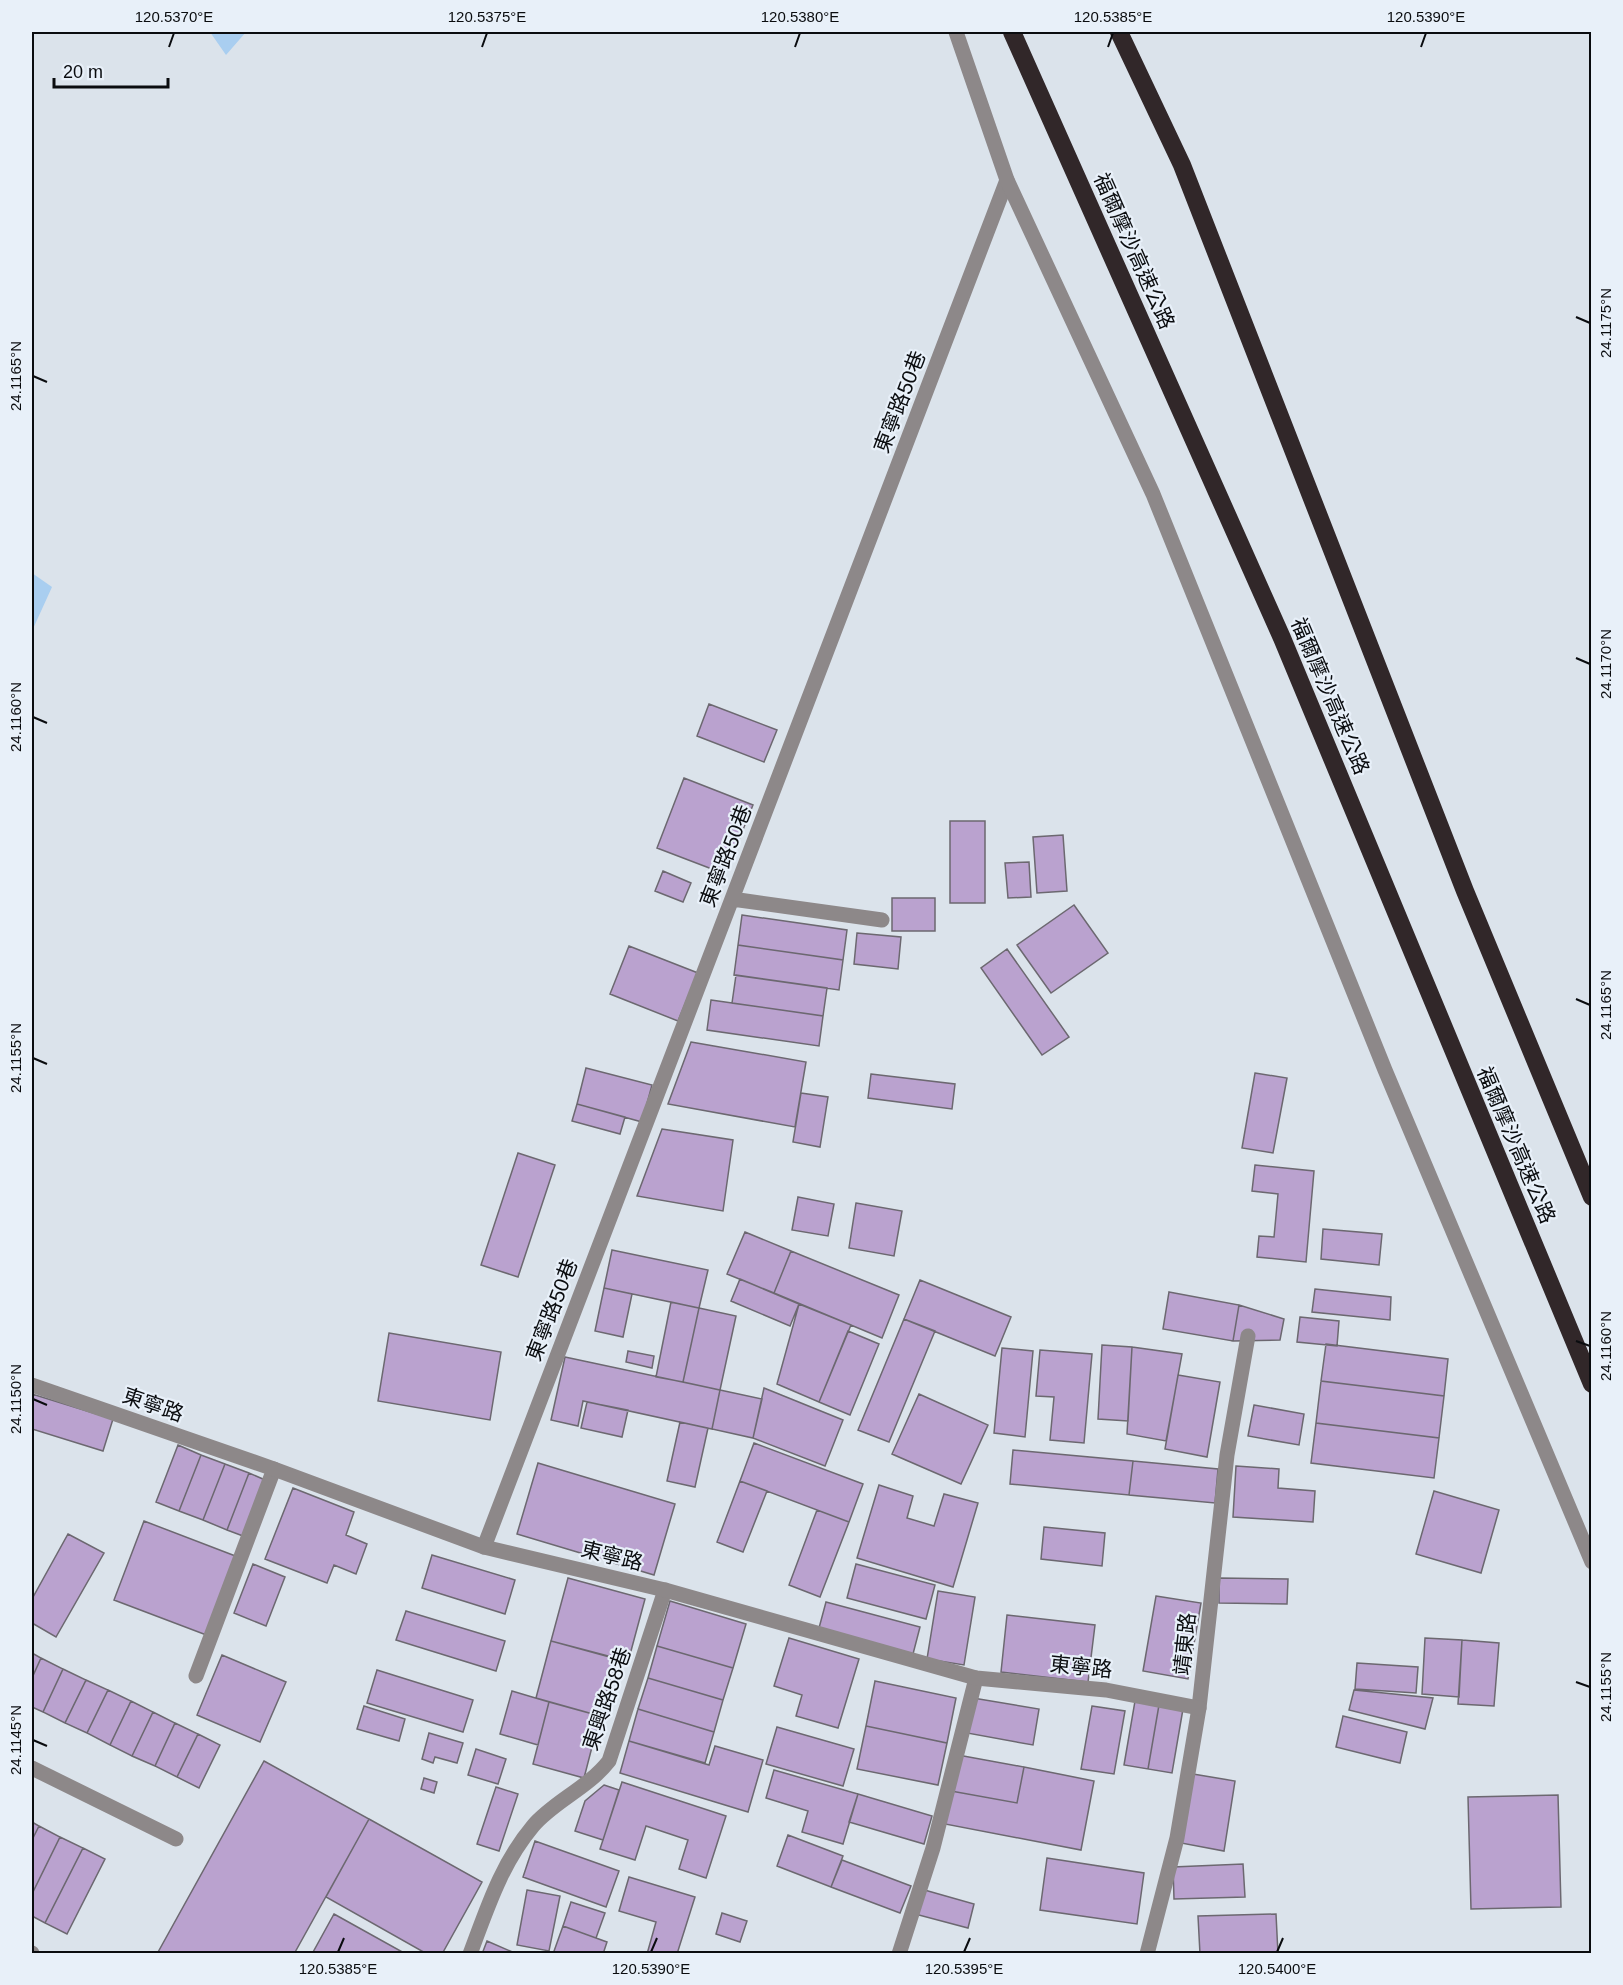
<svg xmlns="http://www.w3.org/2000/svg" width="1623" height="1985" font-family="Helvetica,'Noto Sans TC',sans-serif">
	<rect width="100%" height="100%" fill="#dbe3eb"/>
	<path fill="#a9cef0" d="M210 32H246L226 55Z
		M32 573 52 587 32 631Z"/>
	<path fill="#baa2cf" stroke="#6c6870" stroke-width="1.5" d="M709 704 777 730 764 762 697 736Z
		M684 778 753 805 725 874 657 848Z
		M950 821H985V903H950Z
		M1063 835 1067 891 1037 893 1033 837Z
		M1029 862 1031 897 1008 898 1005 863Z
		M663 871 691 883 683 902 655 891Z
		M892 898H935V931H892Z
		M1074 905 1108 953 1051 993 1017 945Z
		M742 915 847 930 843 960 738 945Z
		M857 933 901 937 898 969 854 964Z
		M738 945 843 960 839 990 734 975Z
		M629 946 698 973 678 1021 610 994Z
		M1007 949 1069 1037 1042 1055 981 968Z
		M736 975 827 988 823 1016 732 1003Z
		M711 1000 823 1016 819 1046 707 1030Z
		M691 1042 806 1062 795 1127 668 1104Z
		M586 1068 652 1085 642 1122 577 1104Z
		M1255 1073 1287 1078 1273 1153 1242 1148Z
		M871 1074 955 1084 952 1109 868 1098Z
		M801 1093 828 1097 820 1147 793 1142Z
		M577 1104 625 1117 620 1134 572 1121Z
		M662 1129 733 1140 723 1211 637 1196Z
		M518 1153 555 1165 518 1277 481 1265Z
		M1255 1165 1314 1171 1306 1262 1257 1257 1259 1236 1274 1237 1278 1194 1252 1191Z
		M798 1197 834 1204 828 1236 792 1230Z
		M856 1203 902 1211 894 1256 849 1248Z
		M1323 1229 1382 1234 1379 1265 1321 1259Z
		M745 1232 791 1251 774 1293 727 1274Z
		M612 1250 708 1270 699 1308 604 1288Z
		M791 1251 899 1295 882 1338 774 1293Z
		M740 1279 799 1304 790 1326 731 1301Z
		M920 1280 1011 1317 995 1356 904 1319Z
		M604 1288 632 1294 623 1337 595 1331Z
		M1315 1289 1391 1297 1390 1320 1312 1312Z
		M1169 1292 1239 1305 1233 1341 1163 1329Z
		M671 1302 699 1308 683 1382 656 1377Z
		M799 1304 851 1325 819 1402 777 1384Z
		M1239 1305 1284 1319 1280 1340 1233 1341Z
		M699 1308 736 1316 720 1390 683 1382Z
		M1300 1317 1339 1321 1337 1346 1297 1342Z
		M904 1319 935 1331 889 1442 858 1430Z
		M848 1331 879 1344 850 1415 819 1402Z
		M389 1333 501 1352 490 1420 378 1401Z
		M1326 1344 1448 1359 1444 1396 1321 1381Z
		M1102 1345 1132 1347 1128 1421 1098 1419Z
		M1132 1347 1182 1354 1166 1441 1127 1434Z
		M1002 1348 1033 1351 1025 1437 994 1433Z
		M1040 1350 1092 1354 1084 1443 1050 1440 1054 1397 1036 1396Z
		M628 1351 654 1356 652 1368 626 1362Z
		M565 1357 720 1390 712 1429 583 1401 578 1426 551 1420Z
		M1178 1375 1220 1382 1207 1457 1165 1449Z
		M1321 1381 1444 1396 1439 1438 1316 1423Z
		M764 1388 843 1420 825 1466 753 1438Z
		M720 1390 762 1399 753 1438 712 1429Z
		M32 1394 113 1419 103 1451 32 1429Z
		M919 1394 988 1425 961 1484 892 1454Z
		M587 1402 628 1410 622 1437 581 1428Z
		M1254 1405 1304 1414 1299 1445 1248 1436Z
		M680 1422 708 1428 695 1487 667 1481Z
		M1316 1423 1439 1438 1434 1478 1311 1463Z
		M754 1443 863 1484 849 1522 740 1481Z
		M178 1445 201 1455 179 1511 156 1502Z
		M1013 1450 1133 1461 1129 1495 1010 1484Z
		M201 1455 225 1464 203 1520 179 1511Z
		M1133 1461 1218 1469 1215 1503 1129 1495Z
		M538 1463 675 1504 654 1575 517 1534Z
		M225 1464 249 1473 227 1530 203 1520Z
		M1236 1466 1279 1469 1278 1488 1315 1491 1313 1522 1233 1517Z
		M249 1473 272 1483 251 1539 227 1530Z
		M740 1481 767 1491 743 1552 717 1542Z
		M879 1485 913 1496 907 1518 934 1526 944 1494 978 1503 953 1587 857 1558Z
		M293 1488 354 1512 346 1535 367 1544 356 1574 334 1565 327 1583 265 1559Z
		M1434 1491 1499 1510 1481 1573 1416 1554Z
		M817 1510 849 1522 820 1597 789 1585Z
		M144 1521 238 1557 209 1636 114 1600Z
		M1044 1527 1105 1533 1102 1566 1041 1559Z
		M68 1534 104 1553 56 1637 32 1623V1599Z
		M432 1555 515 1580 505 1614 422 1588Z
		M253 1564 285 1577 266 1626 234 1613Z
		M856 1564 935 1585 926 1619 847 1598Z
		M568 1578 645 1599 628 1662 551 1641Z
		M1219 1578 1288 1579 1287 1604 1219 1603Z
		M938 1591 975 1597 964 1665 927 1659Z
		M1156 1596 1201 1603 1188 1679 1143 1671Z
		M670 1601 746 1624 733 1668 657 1646Z
		M826 1602 920 1627 913 1654 819 1628Z
		M406 1611 505 1641 496 1671 396 1640Z
		M1007 1615 1095 1625 1088 1682 1001 1672Z
		M789 1638 859 1659 838 1728 796 1716 802 1695 774 1686Z
		M1425 1638 1462 1640 1459 1697 1422 1694Z
		M1462 1640 1499 1643 1494 1706 1458 1704Z
		M551 1641 616 1658 600 1716 536 1698Z
		M657 1646 733 1668 723 1700 648 1678Z
		M32 1653 41 1658 32 1678Z
		M222 1655 286 1682 260 1742 197 1715Z
		M41 1658 63 1669 43 1712 32 1707V1678Z
		M1357 1663 1418 1667 1416 1693 1355 1689Z
		M63 1669 86 1680 65 1723 43 1712Z
		M377 1670 473 1700 463 1732 367 1703Z
		M648 1678 723 1700 714 1732 638 1709Z
		M86 1680 108 1690 87 1733 65 1723Z
		M875 1681 956 1698 947 1743 866 1726Z
		M108 1690 131 1701 110 1745 87 1733Z
		M1354 1690 1433 1698 1425 1729 1349 1710Z
		M512 1691 549 1702 538 1745 500 1734Z
		M973 1698 1039 1709 1033 1745 967 1733Z
		M131 1701 153 1712 132 1756 110 1745Z
		M1135 1701 1159 1705 1148 1769 1124 1765Z
		M549 1702 600 1716 584 1778 533 1764Z
		M1159 1705 1183 1709 1172 1773 1148 1769Z
		M364 1706 405 1719 399 1741 357 1729Z
		M1092 1706 1125 1711 1114 1774 1081 1769Z
		M638 1709 714 1732 705 1763 629 1741Z
		M153 1712 175 1723 155 1766 132 1756Z
		M1343 1716 1407 1732 1400 1763 1336 1747Z
		M175 1723 198 1734 177 1777 155 1766Z
		M866 1726 947 1743 938 1785 857 1769Z
		M777 1727 854 1749 843 1786 766 1764Z
		M429 1733 463 1743 457 1763 435 1757 433 1763 422 1759Z
		M198 1734 220 1745 199 1788 177 1777Z
		M629 1741 709 1765 715 1746 763 1760 748 1812 620 1773Z
		M476 1749 506 1759 498 1784 468 1775Z
		M958 1755 1024 1767 1017 1803 951 1791Z
		M264 1761 369 1819 294 1954H157Z
		M1024 1767 1094 1781 1081 1850 945 1824 951 1791 1017 1803Z
		M774 1770 858 1794 843 1844 802 1832 808 1811 766 1798Z
		M1193 1774 1235 1781 1224 1851 1181 1843Z
		M424 1778 437 1782 434 1793 421 1789Z
		M622 1782 726 1816 706 1878 679 1869 688 1840 646 1826 635 1860 600 1849Z
		M604 1785 619 1790 603 1840 575 1831 585 1801Z
		M496 1787 518 1794 499 1851 477 1844Z
		M858 1794 932 1816 924 1844 849 1822Z
		M1558 1795 1561 1907 1471 1909 1468 1797Z
		M369 1819 482 1882 442 1954H427L326 1897Z
		M32 1822 39 1826 32 1840Z
		M39 1826 60 1837 32 1894V1840Z
		M788 1835 843 1856 831 1887 777 1866Z
		M60 1837 83 1848 45 1923 32 1916V1894Z
		M535 1841 619 1871 606 1907 523 1877Z
		M83 1848 105 1859 67 1934 45 1923Z
		M1047 1858 1144 1873 1137 1924 1040 1910Z
		M842 1860 911 1886 900 1913 831 1887Z
		M1243 1864 1245 1897 1174 1899 1173 1867Z
		M629 1877 695 1897 677 1954H647L656 1922 619 1911Z
		M921 1889 974 1904 968 1928 915 1914Z
		M527 1890 560 1896 549 1951 517 1945Z
		M571 1902 605 1913 596 1938 563 1926Z
		M722 1913 747 1921 740 1942 716 1934Z
		M334 1914 406 1954H312Z
		M1276 1914 1278 1954H1200L1198 1916Z
		M563 1926 607 1942 603 1954H553Z
		M487 1941 517 1954H482Z"/>
	<g fill="none" stroke-linecap="round" stroke-linejoin="round">
		<path stroke="#8d8889" stroke-width="15" d="M732 899 882 920
			M484 1547 1007 180
			M196 1676 274 1469
			M32 1768 176 1839
			M32 1953V1954
			M470 1954C487 1909 501 1864 533 1826 553 1802 588 1788 609 1761L665 1590
			M899 1954 933 1848 976 1678
			M1147 1954 1177 1838 1199 1708 1227 1455 1248 1336"/>
		<path stroke="#8d8889" stroke-width="15" d="M956 32 1007 180 1153 494 1385 1070 1592 1562
			M32 1385 274 1469 484 1547 665 1590 976 1678 1106 1690 1199 1708"/>
		<path stroke="#312729" stroke-width="18" d="M1012 32 1282 638 1592 1384
			M1119 32 1182 165 1465 891 1592 1197"/>
	</g>
	<path fill="none" stroke="#0a0c0f" stroke-width="2" d="M169 47 174 33M482 47 487 33M795 47 800 33M1108 47 1113 33M1421 47 1426 33M1576 317 1590 323M33 376 47 382M1576 658 1590 664M33 717 47 723M1576 999 1590 1005M33 1058 47 1064M1576 1341 1590 1346M33 1399 47 1405M1576 1682 1590 1687M33 1740 47 1746M338 1952 344 1938M651 1952 657 1938M964 1952 970 1938M1277 1952 1283 1938"/>
	<g text-anchor="middle" stroke-width="4.5" stroke-linejoin="round" paint-order="stroke">
		<g font-size="21" fill="#0a0c0f" stroke="#e8f0f9">
			<text transform="translate(1134 251) rotate(66)" y="7">福爾摩沙高速公路</text>
			<text transform="translate(900 402) rotate(-69)" y="7">東寧路50巷</text>
			<text transform="translate(1330 696) rotate(67)" y="7">福爾摩沙高速公路</text>
			<text transform="translate(726 856) rotate(-69)" y="7">東寧路50巷</text>
			<text transform="translate(1516 1145) rotate(67)" y="7">福爾摩沙高速公路</text>
			<text transform="translate(552 1310) rotate(-69)" y="7">東寧路50巷</text>
			<text transform="translate(153 1405) rotate(19)" y="7">東寧路</text>
			<text transform="translate(612 1556) rotate(14)" y="7">東寧路</text>
			<text transform="translate(1185 1644) rotate(-84)" y="7">靖東路</text>
			<text transform="translate(1081 1667) rotate(6)" y="7">東寧路</text>
			<text transform="translate(607 1699) rotate(-71)" y="7">東興路58巷</text>
		</g>
	</g>
	<rect width="1623" height="1985" fill="none" stroke="#e8f0f9" stroke-width="66"/>
	<path d="M54 78v9h114v-9" fill="none" stroke="#0a0c0f" stroke-width="3"/>
	<text x="63" y="78" font-size="18" fill="#0a0c0f" stroke="#e8f0f9" stroke-width="4.5" paint-order="stroke">20 m</text>
	<rect x="33" y="33" width="1557" height="1919" fill="none" stroke="#0a0c0f" stroke-width="2"/>
	<g font-size="15" text-anchor="middle" fill="#0a0c0f">
		<text x="174" y="22">120.5370°E</text>
		<text x="487" y="22">120.5375°E</text>
		<text x="800" y="22">120.5380°E</text>
		<text x="1113" y="22">120.5385°E</text>
		<text x="1426" y="22">120.5390°E</text>
		<text transform="translate(1606 323) rotate(-90)" y="5">24.1175°N</text>
		<text transform="translate(16 376) rotate(-90)" y="5">24.1165°N</text>
		<text transform="translate(1606 664) rotate(-90)" y="5">24.1170°N</text>
		<text transform="translate(16 717) rotate(-90)" y="5">24.1160°N</text>
		<text transform="translate(1606 1005) rotate(-90)" y="5">24.1165°N</text>
		<text transform="translate(16 1058) rotate(-90)" y="5">24.1155°N</text>
		<text transform="translate(1606 1346) rotate(-90)" y="5">24.1160°N</text>
		<text transform="translate(16 1399) rotate(-90)" y="5">24.1150°N</text>
		<text transform="translate(1606 1687) rotate(-90)" y="5">24.1155°N</text>
		<text transform="translate(16 1740) rotate(-90)" y="5">24.1145°N</text>
		<text x="338" y="1974">120.5385°E</text>
		<text x="651" y="1974">120.5390°E</text>
		<text x="964" y="1974">120.5395°E</text>
		<text x="1277" y="1974">120.5400°E</text>
	</g>
</svg>
